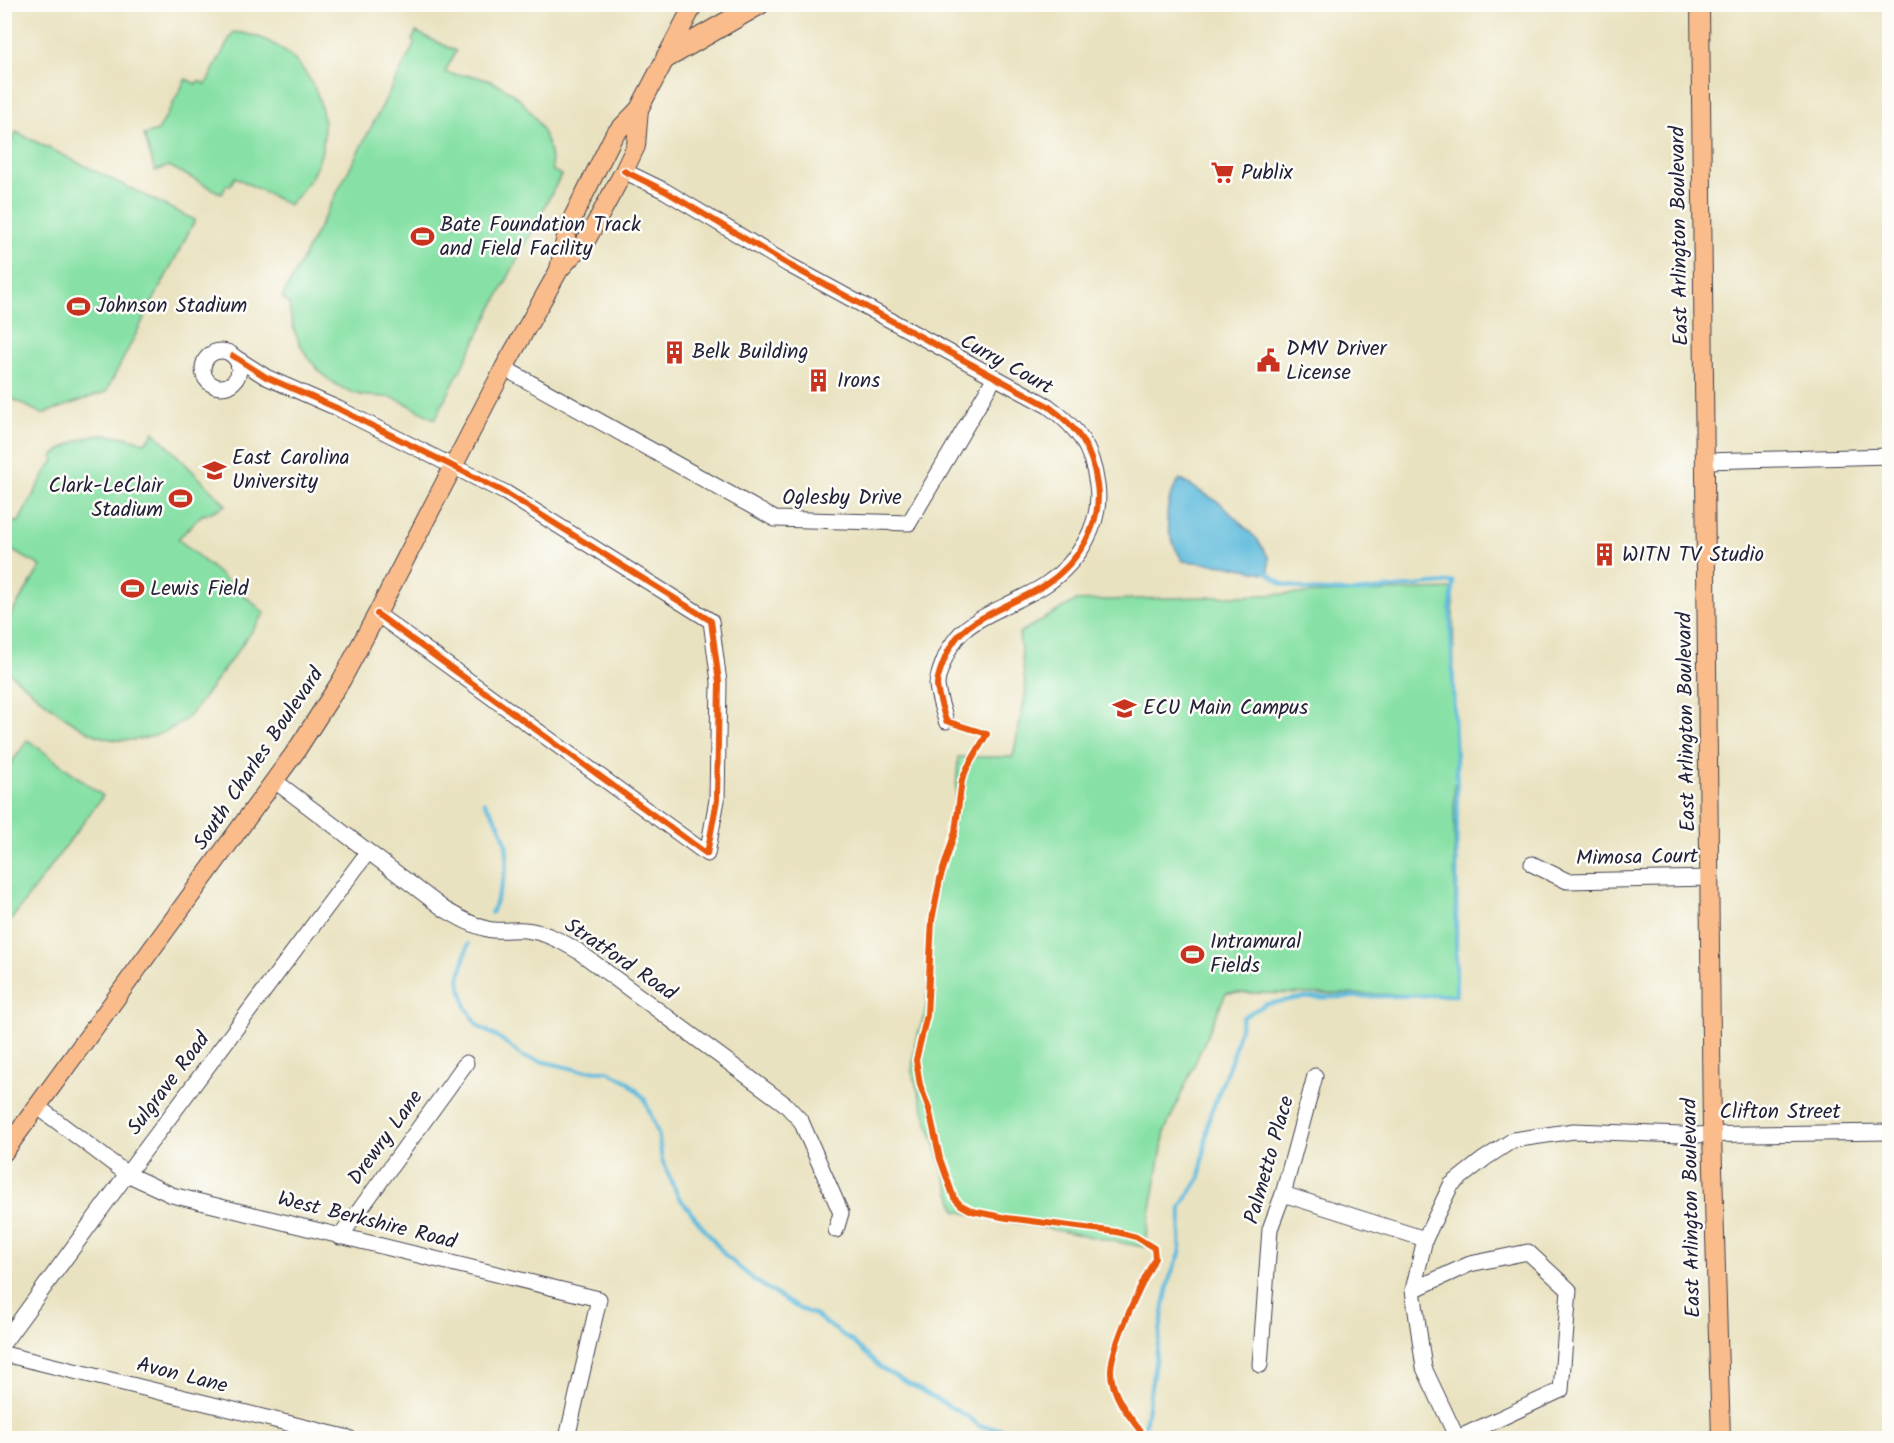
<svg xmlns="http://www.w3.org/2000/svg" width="1894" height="1443" viewBox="0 0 1894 1443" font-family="Kalam,sans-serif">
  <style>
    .green { fill: #87e1a6; stroke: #548270; stroke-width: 1.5 }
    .water { fill: #5fbbdd; stroke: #406e8c; stroke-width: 1.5 }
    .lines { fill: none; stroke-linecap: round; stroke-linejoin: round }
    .stream { stroke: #5fbbdd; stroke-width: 4 }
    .minor-casing { stroke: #403f4f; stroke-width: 17 }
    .major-casing { stroke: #403f4f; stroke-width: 20 }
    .highway-casing { stroke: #403f4f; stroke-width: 23 }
    .minor { stroke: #fff; stroke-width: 15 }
    .major { stroke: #f9bc8a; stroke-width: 18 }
    .highway { stroke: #f9bc8a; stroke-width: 21 }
    .cycleway-casing { stroke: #fdfcf7; stroke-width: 10 }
    .cycleway { stroke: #e8590c; stroke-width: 6 }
    .labels { text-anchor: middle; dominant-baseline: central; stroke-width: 5; stroke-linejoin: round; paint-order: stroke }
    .poi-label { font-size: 21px; fill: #22223b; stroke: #fdfcf7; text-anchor: start }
    .street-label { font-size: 21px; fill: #22223b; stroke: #fdfcf7 }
  </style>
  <rect width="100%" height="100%" fill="#fdfcf7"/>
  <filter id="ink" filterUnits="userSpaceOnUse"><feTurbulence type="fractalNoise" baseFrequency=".0167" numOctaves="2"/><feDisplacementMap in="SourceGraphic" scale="12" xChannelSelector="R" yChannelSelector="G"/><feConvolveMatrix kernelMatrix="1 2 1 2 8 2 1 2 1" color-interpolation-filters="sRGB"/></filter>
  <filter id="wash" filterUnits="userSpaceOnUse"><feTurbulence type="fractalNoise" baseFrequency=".008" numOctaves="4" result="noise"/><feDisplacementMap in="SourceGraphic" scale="24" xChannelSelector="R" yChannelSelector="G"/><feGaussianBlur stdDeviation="1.35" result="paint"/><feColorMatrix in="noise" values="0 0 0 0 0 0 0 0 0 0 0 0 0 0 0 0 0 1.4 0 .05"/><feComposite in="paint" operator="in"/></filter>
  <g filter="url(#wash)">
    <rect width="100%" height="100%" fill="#e9e2c0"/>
    <!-- green -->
    <g class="green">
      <path d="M233,32C293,36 336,95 321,154C316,174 303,190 289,205L235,177L230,186L227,184L222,194L169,166L155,171L144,135L158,131L186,79L196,84L198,81L206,84Z"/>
      <path d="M416,32L456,51L445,72C455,77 467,74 478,77C521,88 550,126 552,170L561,175L435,419C422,413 407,402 393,398C383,396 372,397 361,395C319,384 292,345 289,303L282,298L415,43L412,41Z"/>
      <path d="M16,132L195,220L106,392L42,414L5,395L4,153Z"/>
      <path d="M154,432L226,505L205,515L203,514L178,539L265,613L193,712C182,724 169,731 154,736C137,741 116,742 99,736C72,727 28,688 5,669V624L41,566L5,547V526L8,519L18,523L48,468L55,460L52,457C80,432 111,430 145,443Z"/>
      <path d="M1453,589L1454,694L1457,784H1454L1456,995L1226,993L1165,1131L1144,1247L956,1211L912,1072L915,1043L926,1010L931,915L936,882L950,841L955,811L958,757H1013L1026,691L1019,633L1075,601Z"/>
      <path d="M28,740L103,796L5,928V771Z"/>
    </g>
    <!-- water -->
    <path class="water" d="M1180,479L1220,503L1257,539L1269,558V574L1225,565L1183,561C1165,534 1160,506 1180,479Z"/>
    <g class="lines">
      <!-- stream -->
      <g class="stream">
        <path d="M484,802C517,843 510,868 491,913"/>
        <path d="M468,944L459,979L466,1007L478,1026L501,1039L523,1057L579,1070L608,1071L627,1081L644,1098L658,1133L662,1160L678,1196L726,1256L754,1280L796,1307L813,1314L853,1342L881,1368L970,1418L979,1426L1001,1429L1007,1438"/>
        <path d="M1145,1425L1164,1306L1170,1277L1180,1254L1181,1207L1200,1177L1209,1118L1232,1058L1243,1017L1266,1004L1300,998L1456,995L1457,784L1450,610L1454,582L1353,592L1310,590L1282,584L1266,571"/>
      </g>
    </g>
  </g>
  <g filter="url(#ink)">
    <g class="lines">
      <defs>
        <g id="minor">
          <path d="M4,5L6,4"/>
          <path d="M624,171L665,191L789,265L1048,406C1078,428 1092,447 1097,485C1103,524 1078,563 1045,585C1033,593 1018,599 1005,606C987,615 964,625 953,643C947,651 937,676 937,685C938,697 943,710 946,721"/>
          <circle cx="221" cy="369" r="18"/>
          <path d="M233,356L266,377L339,409L506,493L711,621L719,682L717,800L707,854L377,614"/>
          <path d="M504,368L775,519L909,523L995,377"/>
          <path d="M1706,461L1890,456"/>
          <path d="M275,781L444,909C458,917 471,925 487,929C499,932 513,929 525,930C545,932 561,941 578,951L785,1104L801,1121L841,1213L836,1230"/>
          <path d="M1532,864L1567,881L1711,878"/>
          <path d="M38,1107L127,1174L172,1195L599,1299L567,1438"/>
          <path d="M1283,1194L1425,1239"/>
          <path d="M340,1237L466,1063"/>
          <path d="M1413,1290L1470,1264L1528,1252L1569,1290L1561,1390L1458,1438"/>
          <path d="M4,1342L127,1174L368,852"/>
          <path d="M4,1354L349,1438"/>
          <path d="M1260,1365L1270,1229L1283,1194L1315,1076"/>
          <path d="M1457,1438L1424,1368L1413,1290L1425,1239L1451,1185L1484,1159L1513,1140L1574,1131L1682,1135L1890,1132"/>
        </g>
        <g id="major">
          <path d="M1700,4L1712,1134L1721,1438"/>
          <path d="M559,269L568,227L614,135L639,109L694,4"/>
          <path d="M4,1152L296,751L341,681L377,614L504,368L559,270L587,239L624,171L636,146L639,109"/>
        </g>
        <path id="highway" d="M667,57L759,4"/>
      </defs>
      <!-- minor casing -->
      <use href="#minor" class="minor-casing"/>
      <!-- major casing -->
      <use href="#major" class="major-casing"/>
      <!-- highway casing -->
      <use href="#highway" class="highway-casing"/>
      <!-- minor -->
      <use href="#minor" class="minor"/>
      <!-- major -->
      <use href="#major" class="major"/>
      <!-- highway -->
      <use href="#highway" class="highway"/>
      <defs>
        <g id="cycleway">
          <path d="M624,171L665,191L789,265L1048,406C1078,428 1092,447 1097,485C1103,524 1078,563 1045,585C1033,593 1018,599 1005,606C987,615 964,625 953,643C947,651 937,676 937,685C938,697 943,710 946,721L987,734L967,768L962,780L955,832L940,879L932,920L927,1015L916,1060L920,1085L929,1109L940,1159L954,1198L961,1205L972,1211L1007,1218L1117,1232L1136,1237L1154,1248L1155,1258C1142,1284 1112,1343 1111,1370C1110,1395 1132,1420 1146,1438"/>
          <path d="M233,356L266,377L339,409L506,493L711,621L719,682L717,800L707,854L377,614"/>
        </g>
      </defs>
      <!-- cycleway casing -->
      <use href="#cycleway" class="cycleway-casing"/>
      <!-- cycleway -->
      <use href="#cycleway" class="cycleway"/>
    </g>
  </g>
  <!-- icons -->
  <defs>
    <symbol id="supermarket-bare" viewBox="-9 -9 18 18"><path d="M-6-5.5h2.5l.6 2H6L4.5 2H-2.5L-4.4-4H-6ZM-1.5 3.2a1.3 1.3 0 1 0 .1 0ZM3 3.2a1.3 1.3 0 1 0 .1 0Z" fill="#c8321e" stroke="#fdfcf7" stroke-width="2.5" paint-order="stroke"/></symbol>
    <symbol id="stadium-bare" viewBox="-9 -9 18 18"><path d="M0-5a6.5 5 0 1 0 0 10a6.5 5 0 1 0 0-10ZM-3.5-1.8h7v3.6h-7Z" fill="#c8321e" stroke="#fdfcf7" stroke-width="2.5" paint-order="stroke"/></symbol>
    <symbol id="building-bare" viewBox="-9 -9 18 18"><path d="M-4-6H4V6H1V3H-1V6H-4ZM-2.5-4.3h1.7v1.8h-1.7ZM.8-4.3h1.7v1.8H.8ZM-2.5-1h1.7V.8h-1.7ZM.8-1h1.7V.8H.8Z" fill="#c8321e" stroke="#fdfcf7" stroke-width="2.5" paint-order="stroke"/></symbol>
    <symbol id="civic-bare" viewBox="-9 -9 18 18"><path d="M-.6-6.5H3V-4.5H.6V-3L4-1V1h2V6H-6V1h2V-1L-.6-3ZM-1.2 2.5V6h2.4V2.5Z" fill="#c8321e" stroke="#fdfcf7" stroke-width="2.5" paint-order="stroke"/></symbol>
    <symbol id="university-bare" viewBox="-9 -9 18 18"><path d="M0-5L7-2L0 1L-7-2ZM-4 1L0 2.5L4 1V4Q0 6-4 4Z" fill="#c8321e" stroke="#fdfcf7" stroke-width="2.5" paint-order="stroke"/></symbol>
  </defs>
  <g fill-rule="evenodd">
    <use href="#supermarket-bare" x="1206" y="156" width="33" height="33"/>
    <use href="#stadium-bare" x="406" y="220" width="33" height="33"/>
    <use href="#stadium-bare" x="62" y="290" width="33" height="33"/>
    <use href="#building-bare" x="658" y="336" width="33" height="33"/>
    <use href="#civic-bare" x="1252" y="344" width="33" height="33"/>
    <use href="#building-bare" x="802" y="364" width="33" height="33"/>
    <use href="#university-bare" x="198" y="454" width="33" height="33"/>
    <use href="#stadium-bare" x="164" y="482" width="33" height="33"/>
    <use href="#building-bare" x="1588" y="538" width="33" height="33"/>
    <use href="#stadium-bare" x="116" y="572" width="33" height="33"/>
    <use href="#university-bare" x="1108" y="692" width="33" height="33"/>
    <use href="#stadium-bare" x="1176" y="938" width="33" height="33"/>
  </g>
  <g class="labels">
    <!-- poi labels -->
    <g class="poi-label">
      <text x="1241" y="173">Publix</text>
      <text x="440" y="225">Bate Foundation Track<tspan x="440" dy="24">and Field Facility</tspan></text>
      <text x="96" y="306">Johnson Stadium</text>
      <text x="1286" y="349">DMV Driver<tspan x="1286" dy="24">License</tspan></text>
      <text x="692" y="352">Belk Building</text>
      <text x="837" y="381">Irons</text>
      <text x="232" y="458">East Carolina<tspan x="232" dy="24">University</tspan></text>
      <text x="163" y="486" text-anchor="end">Clark-LeClair<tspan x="163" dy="24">Stadium</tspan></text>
      <text x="1622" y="555">WITN TV Studio</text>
      <text x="150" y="589">Lewis Field</text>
      <text x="1143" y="708">ECU Main Campus</text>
      <text x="1210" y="942">Intramural<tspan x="1210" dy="24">Fields</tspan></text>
    </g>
    <!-- street labels -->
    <g class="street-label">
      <text transform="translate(1680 236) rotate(-91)">East Arlington Boulevard</text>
      <text transform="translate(1006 365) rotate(29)">Curry Court</text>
      <text x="842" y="498">Oglesby Drive</text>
      <text transform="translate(1687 722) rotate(-91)">East Arlington Boulevard</text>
      <text transform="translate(259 759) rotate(-56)">South Charles Boulevard</text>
      <text transform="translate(1637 858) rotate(-1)">Mimosa Court</text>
      <text transform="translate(620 960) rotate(34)">Stratford Road</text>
      <text transform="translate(169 1084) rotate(-53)">Sulgrave Road</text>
      <text x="1780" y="1112">Clifton Street</text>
      <text transform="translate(386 1138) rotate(-54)">Drewry Lane</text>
      <text transform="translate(1270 1160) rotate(-74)">Palmetto Place</text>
      <text transform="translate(1692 1208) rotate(-91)">East Arlington Boulevard</text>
      <text transform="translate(367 1221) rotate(14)">West Berkshire Road</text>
      <text transform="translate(182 1376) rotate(14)">Avon Lane</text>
    </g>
  </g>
  <!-- margin -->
  <rect width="1894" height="1443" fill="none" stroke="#fdfcf7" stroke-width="24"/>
</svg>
